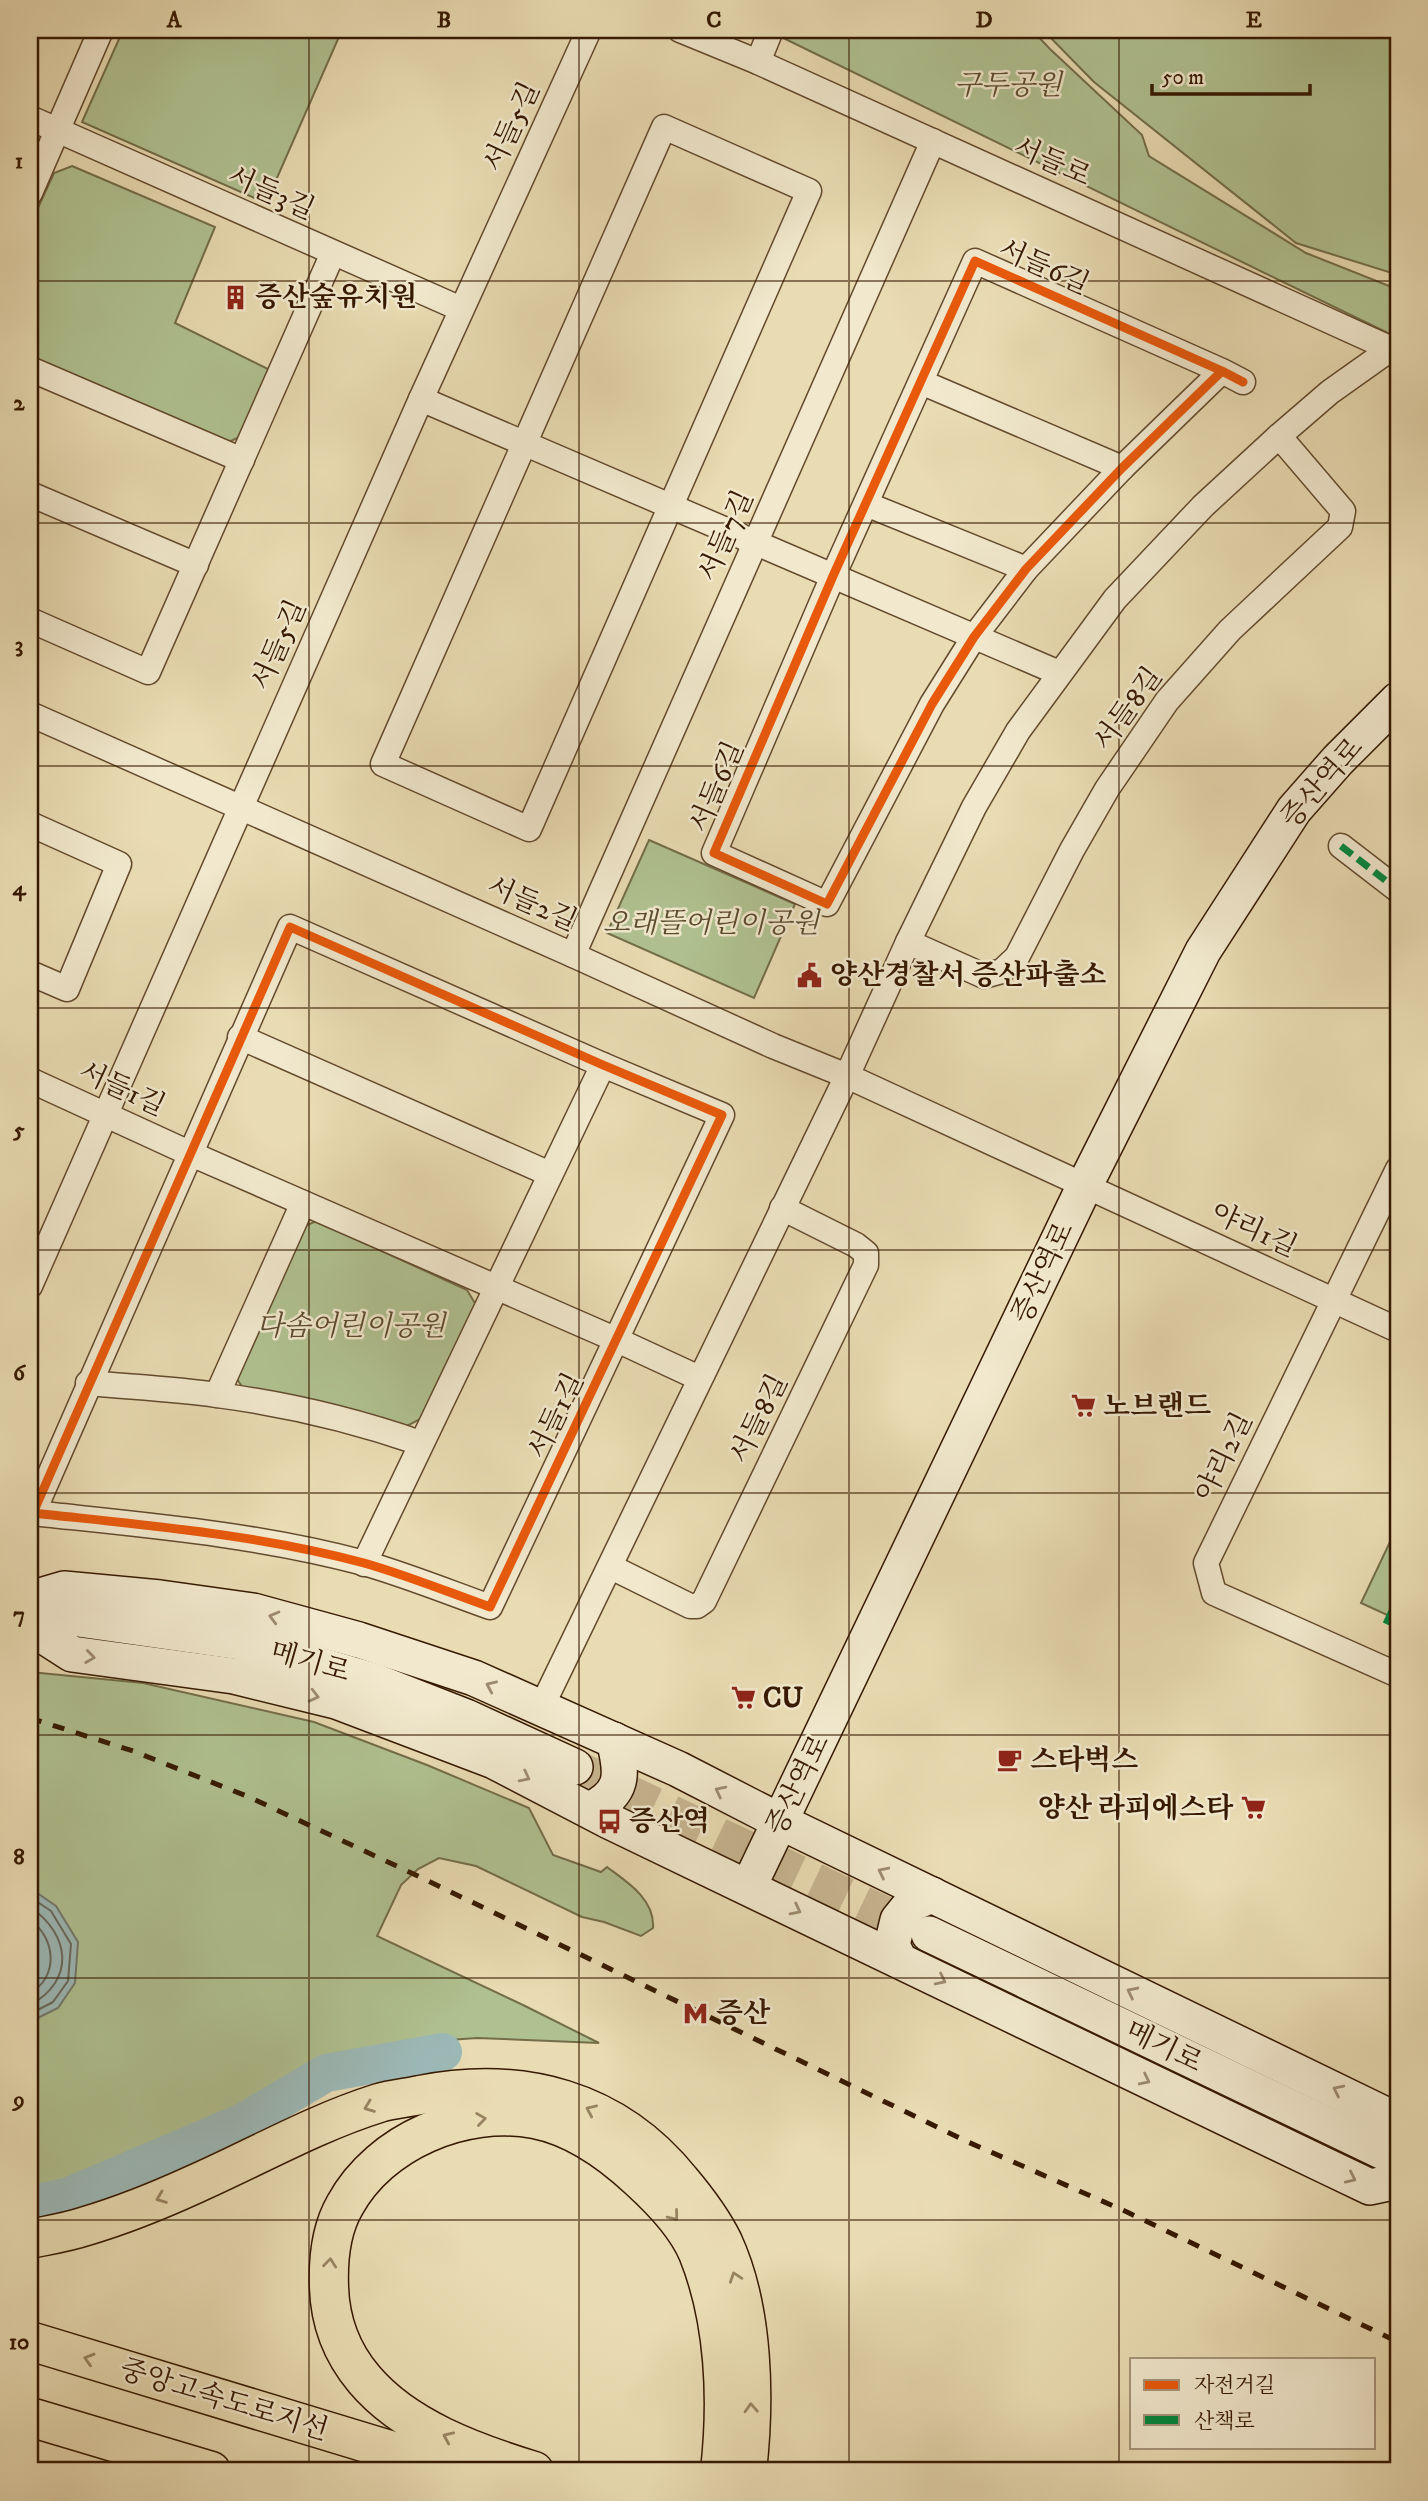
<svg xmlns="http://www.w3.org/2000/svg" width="1428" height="2501" viewBox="0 0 1428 2501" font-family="'IM FELL DW Pica','Noto Serif KR',serif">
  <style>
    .green { fill: #b0c191; stroke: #736d49; stroke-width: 2 }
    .water { fill: #9cb9b7; stroke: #73796e; stroke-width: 2 }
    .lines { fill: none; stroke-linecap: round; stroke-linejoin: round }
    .shore { stroke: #69695c; stroke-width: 2 }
    .river { stroke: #9cb9b7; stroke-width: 38 }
    .secondary-tunnel { stroke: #c5b48f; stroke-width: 35; stroke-dasharray: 35 18; stroke-linecap: butt }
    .street-casing { stroke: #634a2d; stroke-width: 27 }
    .secondary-casing { stroke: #361901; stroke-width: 38 }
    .highway-casing { stroke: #361901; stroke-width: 41 }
    .street { stroke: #f1e8cd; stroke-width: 24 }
    .secondary { stroke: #f1e8cd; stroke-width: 35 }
    .highway { stroke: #e9dbb2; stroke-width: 38 }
    .rail { stroke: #361901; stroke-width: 5; stroke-dasharray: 12 12; stroke-linecap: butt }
    .quiet { stroke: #00873e; stroke-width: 7; stroke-dasharray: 14 7; stroke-linecap: butt }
    .cycleway-casing { stroke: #f1e8cd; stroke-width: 13 }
    .cycleway { stroke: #e8590c; stroke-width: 9 }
    .oneway { stroke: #9d8b71 }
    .oneway2 { stroke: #988462 }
    .grid { fill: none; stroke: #361901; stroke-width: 2; stroke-opacity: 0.55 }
    .labels { text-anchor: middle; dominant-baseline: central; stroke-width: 5; stroke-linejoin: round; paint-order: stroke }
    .park-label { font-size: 28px; font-style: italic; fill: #5b4b2c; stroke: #f1e8cd }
    .street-label { font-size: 28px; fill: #361901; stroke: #f1e8cd }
    .poi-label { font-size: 28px; font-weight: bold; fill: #361901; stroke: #f1e8cd; text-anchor: start }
    .neatline { fill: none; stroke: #361901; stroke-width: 2.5 }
    .grid-label { font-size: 23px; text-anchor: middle; font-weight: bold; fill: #361901 }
  </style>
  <rect width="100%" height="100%" fill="#e9dbb2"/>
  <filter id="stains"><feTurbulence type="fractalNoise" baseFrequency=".00286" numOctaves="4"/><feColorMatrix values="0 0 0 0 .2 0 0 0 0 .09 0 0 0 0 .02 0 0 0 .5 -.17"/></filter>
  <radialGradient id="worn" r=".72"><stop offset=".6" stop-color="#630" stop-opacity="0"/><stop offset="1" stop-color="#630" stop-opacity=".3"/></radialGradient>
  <!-- green -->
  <g class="green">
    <path d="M123,30H342L266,203L82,122Z"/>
    <path d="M777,30H1032L1050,49L1142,135L1149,156L1306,253L1394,288L1398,287V338L775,34Z"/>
    <path d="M1043,30H1398V275L1296,243L1094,82Z"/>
    <path d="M72,166L215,227L175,323L270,370L242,436L224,444L30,360V225L54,173Z"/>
    <path d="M649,840L795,904L754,998L607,933Z"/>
    <path d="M316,1221L467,1290L476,1305L424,1417L407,1426L245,1391L235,1376L303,1227Z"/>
    <path d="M1398,1525V1620L1361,1603Z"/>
    <path d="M30,1672L143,1683L314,1722L427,1765L529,1808L553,1855L601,1872L607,1867C627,1882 655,1899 653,1928L641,1936L604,1922L582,1917L476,1866L439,1858L418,1869L401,1885L377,1936L525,2006L599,2043L477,2038L421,2042L313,2066L266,2096L214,2121L144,2147L40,2191L30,2192Z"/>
  </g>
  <!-- water -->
  <path class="water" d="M30,1888L56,1906L78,1942L75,1983L58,2008L30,2022Z"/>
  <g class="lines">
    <!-- shore -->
    <g class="shore">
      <path d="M30,1897L51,1911L71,1944L68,1981L53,2002L30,2014"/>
      <path d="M30,1907C70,1934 76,1980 30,2005"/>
      <path d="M30,1920C56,1938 59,1977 30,1993"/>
    </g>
    <!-- river -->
    <path class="river" d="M30,2204L67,2197L243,2122L326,2073L443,2052"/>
    <!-- secondary-tunnel -->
    <path class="secondary-tunnel" d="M575,1767L926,1933"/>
    <defs>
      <g id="street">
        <path d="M680,30L758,62L1398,352"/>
        <path d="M758,62L771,30"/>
        <path d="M30,118L461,309"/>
        <path d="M664,127L809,191L529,829L383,764Z"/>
        <path d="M30,193L101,30"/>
        <path d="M30,369L242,460"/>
        <path d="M1222,371L1122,468L1026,569L974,637L932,704L827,904L714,853L833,576L975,261L1222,371L1243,382"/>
        <path d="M921,382L1122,468"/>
        <path d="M421,399L1059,673"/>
        <path d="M30,494L196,565"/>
        <path d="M866,504L1026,569"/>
        <path d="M30,620L148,672L333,253"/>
        <path d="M30,714L573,955L773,1046L847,1076L1398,1330"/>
        <path d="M30,824L119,864L67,989L30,973"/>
        <path d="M1341,846L1398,890"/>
        <path d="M290,927L603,1065L722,1115L490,1607C448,1592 406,1575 364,1563C256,1534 143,1525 33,1513Z"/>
        <path d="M908,942L974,807L1018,731L1115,599L1203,506L1279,436L1330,392L1392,348"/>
        <path d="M573,955L933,141"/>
        <path d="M240,1037L550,1174"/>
        <path d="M30,1080L189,1153L617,1340L699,1378"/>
        <path d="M1398,1169L1206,1563L1214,1593L1398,1675"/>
        <path d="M30,1286L421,399L589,30"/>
        <path d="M88,1383C131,1387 174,1389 217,1395C286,1404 354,1420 420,1443"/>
        <path d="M217,1395L303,1203"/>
        <path d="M364,1564L603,1065"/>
        <path d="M611,1567L690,1606H697L704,1601L866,1265V1253L856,1245L782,1208"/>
        <path d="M541,1708L847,1076L908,942L984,976L1002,971L1017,957L1072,850L1107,789L1167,701L1230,630L1340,527L1343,511L1279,436"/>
      </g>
      <g id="secondary">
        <path d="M30,1599L64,1589L160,1598L253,1611L359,1640L474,1678L678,1769L781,1822L1398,2121"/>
        <path d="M30,1612L240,1642L374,1681L466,1717L575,1767"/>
        <path d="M30,1627L72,1654L234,1676L336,1701L494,1761L609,1821L1328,2167L1370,2187L1398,2181"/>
        <path d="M590,1810C624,1793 623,1775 614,1740"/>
        <path d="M749,1886L1085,1185L1203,951L1294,810L1338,760L1398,700"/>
        <path d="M929,1934L1398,2159"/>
        <path d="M899,1960L892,1945L898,1920L911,1904L932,1895"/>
      </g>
      <g id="highway">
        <path d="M30,2239C49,2235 68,2232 86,2226C123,2215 160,2200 195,2184C256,2157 315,2123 379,2103C392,2099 407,2098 420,2095C522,2075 615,2099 681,2181C697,2200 712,2220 723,2242C754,2309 755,2400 747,2471"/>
        <path d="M30,2341L459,2471"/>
        <path d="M30,2417L211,2471"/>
        <path d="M534,2471C475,2453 405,2428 364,2379C342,2353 330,2321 329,2287C328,2260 331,2229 345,2205C380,2141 464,2106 535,2119C575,2127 610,2152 639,2179C661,2199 686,2224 698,2253C725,2320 728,2400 720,2471"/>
      </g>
    </defs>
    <!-- street casing -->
    <use href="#street" class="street-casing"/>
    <!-- secondary casing -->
    <use href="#secondary" class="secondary-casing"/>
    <!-- highway casing -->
    <use href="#highway" class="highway-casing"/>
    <!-- street -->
    <use href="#street" class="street"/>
    <!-- secondary -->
    <use href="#secondary" class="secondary"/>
    <!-- highway -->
    <use href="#highway" class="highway"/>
    <!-- rail -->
    <path class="rail" d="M30,1718L133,1751L249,1797L420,1877L968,2142L1127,2212L1398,2342"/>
    <!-- quiet -->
    <g class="quiet">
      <path d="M1341,846L1398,890"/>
      <path d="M1386,1624L1398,1598"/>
    </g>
    <defs>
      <g id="cycleway">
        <path d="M1222,371L1122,468L1026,569L974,637L932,704L827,904L714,853L833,576L975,261L1222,371L1243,382"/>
        <path d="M290,927L603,1065L722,1115L490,1607C448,1592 406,1575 364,1563C256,1534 143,1525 33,1513Z"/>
      </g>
    </defs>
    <!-- cycleway casing -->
    <use href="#cycleway" class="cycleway-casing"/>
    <!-- cycleway -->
    <use href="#cycleway" class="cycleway"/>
  </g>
  <!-- one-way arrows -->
  <defs><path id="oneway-chevron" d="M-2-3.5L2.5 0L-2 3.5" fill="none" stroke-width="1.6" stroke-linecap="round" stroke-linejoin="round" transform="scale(1.75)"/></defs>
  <g class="oneway">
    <use href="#oneway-chevron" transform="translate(274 1617) rotate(-165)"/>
    <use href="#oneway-chevron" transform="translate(90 1657) rotate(8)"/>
    <use href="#oneway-chevron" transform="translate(491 1686) rotate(-156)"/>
    <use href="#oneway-chevron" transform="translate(314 1696) rotate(14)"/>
    <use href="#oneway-chevron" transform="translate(525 1777) rotate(27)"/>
    <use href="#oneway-chevron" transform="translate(720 1791) rotate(-153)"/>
    <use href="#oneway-chevron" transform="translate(883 1872) rotate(-154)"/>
    <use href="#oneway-chevron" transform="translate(796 1910) rotate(27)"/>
    <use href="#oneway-chevron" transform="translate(941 1980) rotate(26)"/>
    <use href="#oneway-chevron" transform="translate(1132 1992) rotate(-154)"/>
    <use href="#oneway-chevron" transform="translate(1145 2080) rotate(26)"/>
    <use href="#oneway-chevron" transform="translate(1338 2090) rotate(-154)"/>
    <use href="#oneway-chevron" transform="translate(1351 2178) rotate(25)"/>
  </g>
  <g class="oneway2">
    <use href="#oneway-chevron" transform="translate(369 2107) rotate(159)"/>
    <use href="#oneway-chevron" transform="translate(591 2110) rotate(-156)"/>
    <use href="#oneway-chevron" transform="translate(481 2119) rotate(-8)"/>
    <use href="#oneway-chevron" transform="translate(161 2198) rotate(159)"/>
    <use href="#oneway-chevron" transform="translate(674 2216) rotate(51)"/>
    <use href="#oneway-chevron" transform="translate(330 2263) rotate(-84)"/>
    <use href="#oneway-chevron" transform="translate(735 2277) rotate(-109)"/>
    <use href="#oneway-chevron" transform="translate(89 2359) rotate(-163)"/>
    <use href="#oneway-chevron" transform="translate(751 2408) rotate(-93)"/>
    <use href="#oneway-chevron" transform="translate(448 2437) rotate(-156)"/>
  </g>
  <!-- grid -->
  <path class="grid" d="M309,30V2471M579,30V2471M849,30V2471M1119,30V2471M30,281H1398M30,523H1398M30,766H1398M30,1008H1398M30,1250H1398M30,1493H1398M30,1735H1398M30,1978H1398M30,2220H1398"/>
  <!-- icons -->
  <defs>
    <symbol id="building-bare" viewBox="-9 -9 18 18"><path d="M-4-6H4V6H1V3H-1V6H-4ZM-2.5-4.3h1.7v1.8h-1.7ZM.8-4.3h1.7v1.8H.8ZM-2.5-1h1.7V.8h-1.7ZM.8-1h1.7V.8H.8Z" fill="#8f2418" stroke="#f1e8cd" stroke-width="2.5" paint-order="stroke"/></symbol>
    <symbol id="civic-bare" viewBox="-9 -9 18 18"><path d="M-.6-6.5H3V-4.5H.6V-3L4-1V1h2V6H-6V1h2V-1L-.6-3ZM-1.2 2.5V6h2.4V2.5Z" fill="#8f2418" stroke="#f1e8cd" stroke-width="2.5" paint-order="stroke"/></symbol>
    <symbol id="supermarket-bare" viewBox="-9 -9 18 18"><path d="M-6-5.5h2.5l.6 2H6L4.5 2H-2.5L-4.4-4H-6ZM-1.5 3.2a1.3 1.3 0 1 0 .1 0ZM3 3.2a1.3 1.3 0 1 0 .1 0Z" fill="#8f2418" stroke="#f1e8cd" stroke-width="2.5" paint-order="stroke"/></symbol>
    <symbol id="cafe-bare" viewBox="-9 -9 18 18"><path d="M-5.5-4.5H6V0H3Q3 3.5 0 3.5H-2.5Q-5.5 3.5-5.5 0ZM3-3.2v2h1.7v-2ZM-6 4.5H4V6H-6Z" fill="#8f2418" stroke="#f1e8cd" stroke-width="2.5" paint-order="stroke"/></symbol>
    <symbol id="bus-bare" viewBox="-9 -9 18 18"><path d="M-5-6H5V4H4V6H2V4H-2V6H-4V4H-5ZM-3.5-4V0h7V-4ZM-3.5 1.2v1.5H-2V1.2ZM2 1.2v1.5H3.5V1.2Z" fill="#8f2418" stroke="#f1e8cd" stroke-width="2.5" paint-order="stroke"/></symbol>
    <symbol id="metro-bare" viewBox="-9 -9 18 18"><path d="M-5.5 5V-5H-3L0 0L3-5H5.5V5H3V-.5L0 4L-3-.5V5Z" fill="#8f2418" stroke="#f1e8cd" stroke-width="2.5" paint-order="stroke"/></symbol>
  </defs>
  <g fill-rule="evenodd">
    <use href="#building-bare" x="218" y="280" width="35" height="35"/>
    <use href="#civic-bare" x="792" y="958" width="35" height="35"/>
    <use href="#supermarket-bare" x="1066" y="1388" width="35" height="35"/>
    <use href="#supermarket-bare" x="726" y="1680" width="35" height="35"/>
    <use href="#cafe-bare" x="992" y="1742" width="35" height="35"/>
    <use href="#supermarket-bare" x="1236" y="1790" width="35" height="35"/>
    <use href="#bus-bare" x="592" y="1804" width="35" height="35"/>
    <use href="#metro-bare" x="678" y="1996" width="35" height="35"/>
  </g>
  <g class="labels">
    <!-- park labels -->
    <g class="park-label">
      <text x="1008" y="85">구두공원</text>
      <text x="711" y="923">오래뜰어린이공원</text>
      <text x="351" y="1326">다솜어린이공원</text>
    </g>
    <!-- street labels -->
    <g class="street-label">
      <text transform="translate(512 127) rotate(-65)">서들5길</text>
      <text transform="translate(1052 162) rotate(24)">서들로</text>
      <text transform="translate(271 193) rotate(24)">서들3길</text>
      <text transform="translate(1044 267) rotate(24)">서들6길</text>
      <text transform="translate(726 536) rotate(-66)">서들7길</text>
      <text transform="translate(279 645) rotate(-66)">서들5길</text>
      <text transform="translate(1128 709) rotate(-54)">서들8길</text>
      <text transform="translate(1322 783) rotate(-49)">증산역로</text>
      <text transform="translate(717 787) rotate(-67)">서들6길</text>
      <text transform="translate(532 904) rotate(24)">서들2길</text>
      <text transform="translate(122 1089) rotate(25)">서들1길</text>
      <text transform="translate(1254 1230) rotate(25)">야리1길</text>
      <text transform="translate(1043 1273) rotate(-65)">증산역로</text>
      <text transform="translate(556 1416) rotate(-64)">서들1길</text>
      <text transform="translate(759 1419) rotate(-64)">서들8길</text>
      <text transform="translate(1224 1457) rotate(-64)">야리2길</text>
      <text transform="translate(310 1662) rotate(16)">메기로</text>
      <text transform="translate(798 1785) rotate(-64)">증산역로</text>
      <text transform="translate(1164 2047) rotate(26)">메기로</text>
      <text transform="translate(224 2400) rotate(17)">중앙고속도로지선</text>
    </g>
    <!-- poi labels -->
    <g class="poi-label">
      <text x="255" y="297">증산숲유치원</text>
      <text x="830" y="975">양산경찰서 증산파출소</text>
      <text x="1103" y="1406">노브랜드</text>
      <text x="763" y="1698">CU</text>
      <text x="1030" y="1760">스타벅스</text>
      <text x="1233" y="1808" text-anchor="end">양산 라피에스타</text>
      <text x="629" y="1821">증산역</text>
      <text x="716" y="2013">증산</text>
    </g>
  </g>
  <!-- margin -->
  <rect width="1428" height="2501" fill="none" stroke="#e9dbb2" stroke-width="77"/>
  <!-- legend -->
  <rect x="1130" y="2358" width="245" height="91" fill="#f1e8cd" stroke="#a6957b" stroke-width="2"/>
  <rect x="1144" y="2380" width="35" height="10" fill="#e8590c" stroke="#a6957b" stroke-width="2"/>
  <text x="1194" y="2392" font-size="21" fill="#361901">자전거길</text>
  <rect x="1144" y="2415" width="35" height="10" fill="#00873e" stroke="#a6957b" stroke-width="2"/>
  <text x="1194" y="2428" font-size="21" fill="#361901">산책로</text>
  <!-- scale -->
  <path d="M1152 84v10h158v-10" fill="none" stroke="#361901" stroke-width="3.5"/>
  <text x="1162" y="84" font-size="21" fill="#361901" stroke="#f1e8cd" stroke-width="5" paint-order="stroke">50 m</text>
  <rect x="38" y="38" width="1352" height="2424" class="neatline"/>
  <g class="grid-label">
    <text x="174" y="27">A</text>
    <text x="444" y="27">B</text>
    <text x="714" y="27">C</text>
    <text x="984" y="27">D</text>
    <text x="1254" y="27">E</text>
    <text x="19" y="168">1</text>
    <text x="19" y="410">2</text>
    <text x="19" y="652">3</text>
    <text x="19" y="895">4</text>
    <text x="19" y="1137">5</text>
    <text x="19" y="1380">6</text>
    <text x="19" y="1622">7</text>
    <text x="19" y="1864">8</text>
    <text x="19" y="2107">9</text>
    <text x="19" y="2349">10</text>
  </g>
  <rect width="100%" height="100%" filter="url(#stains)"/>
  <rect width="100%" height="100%" fill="url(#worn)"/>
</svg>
